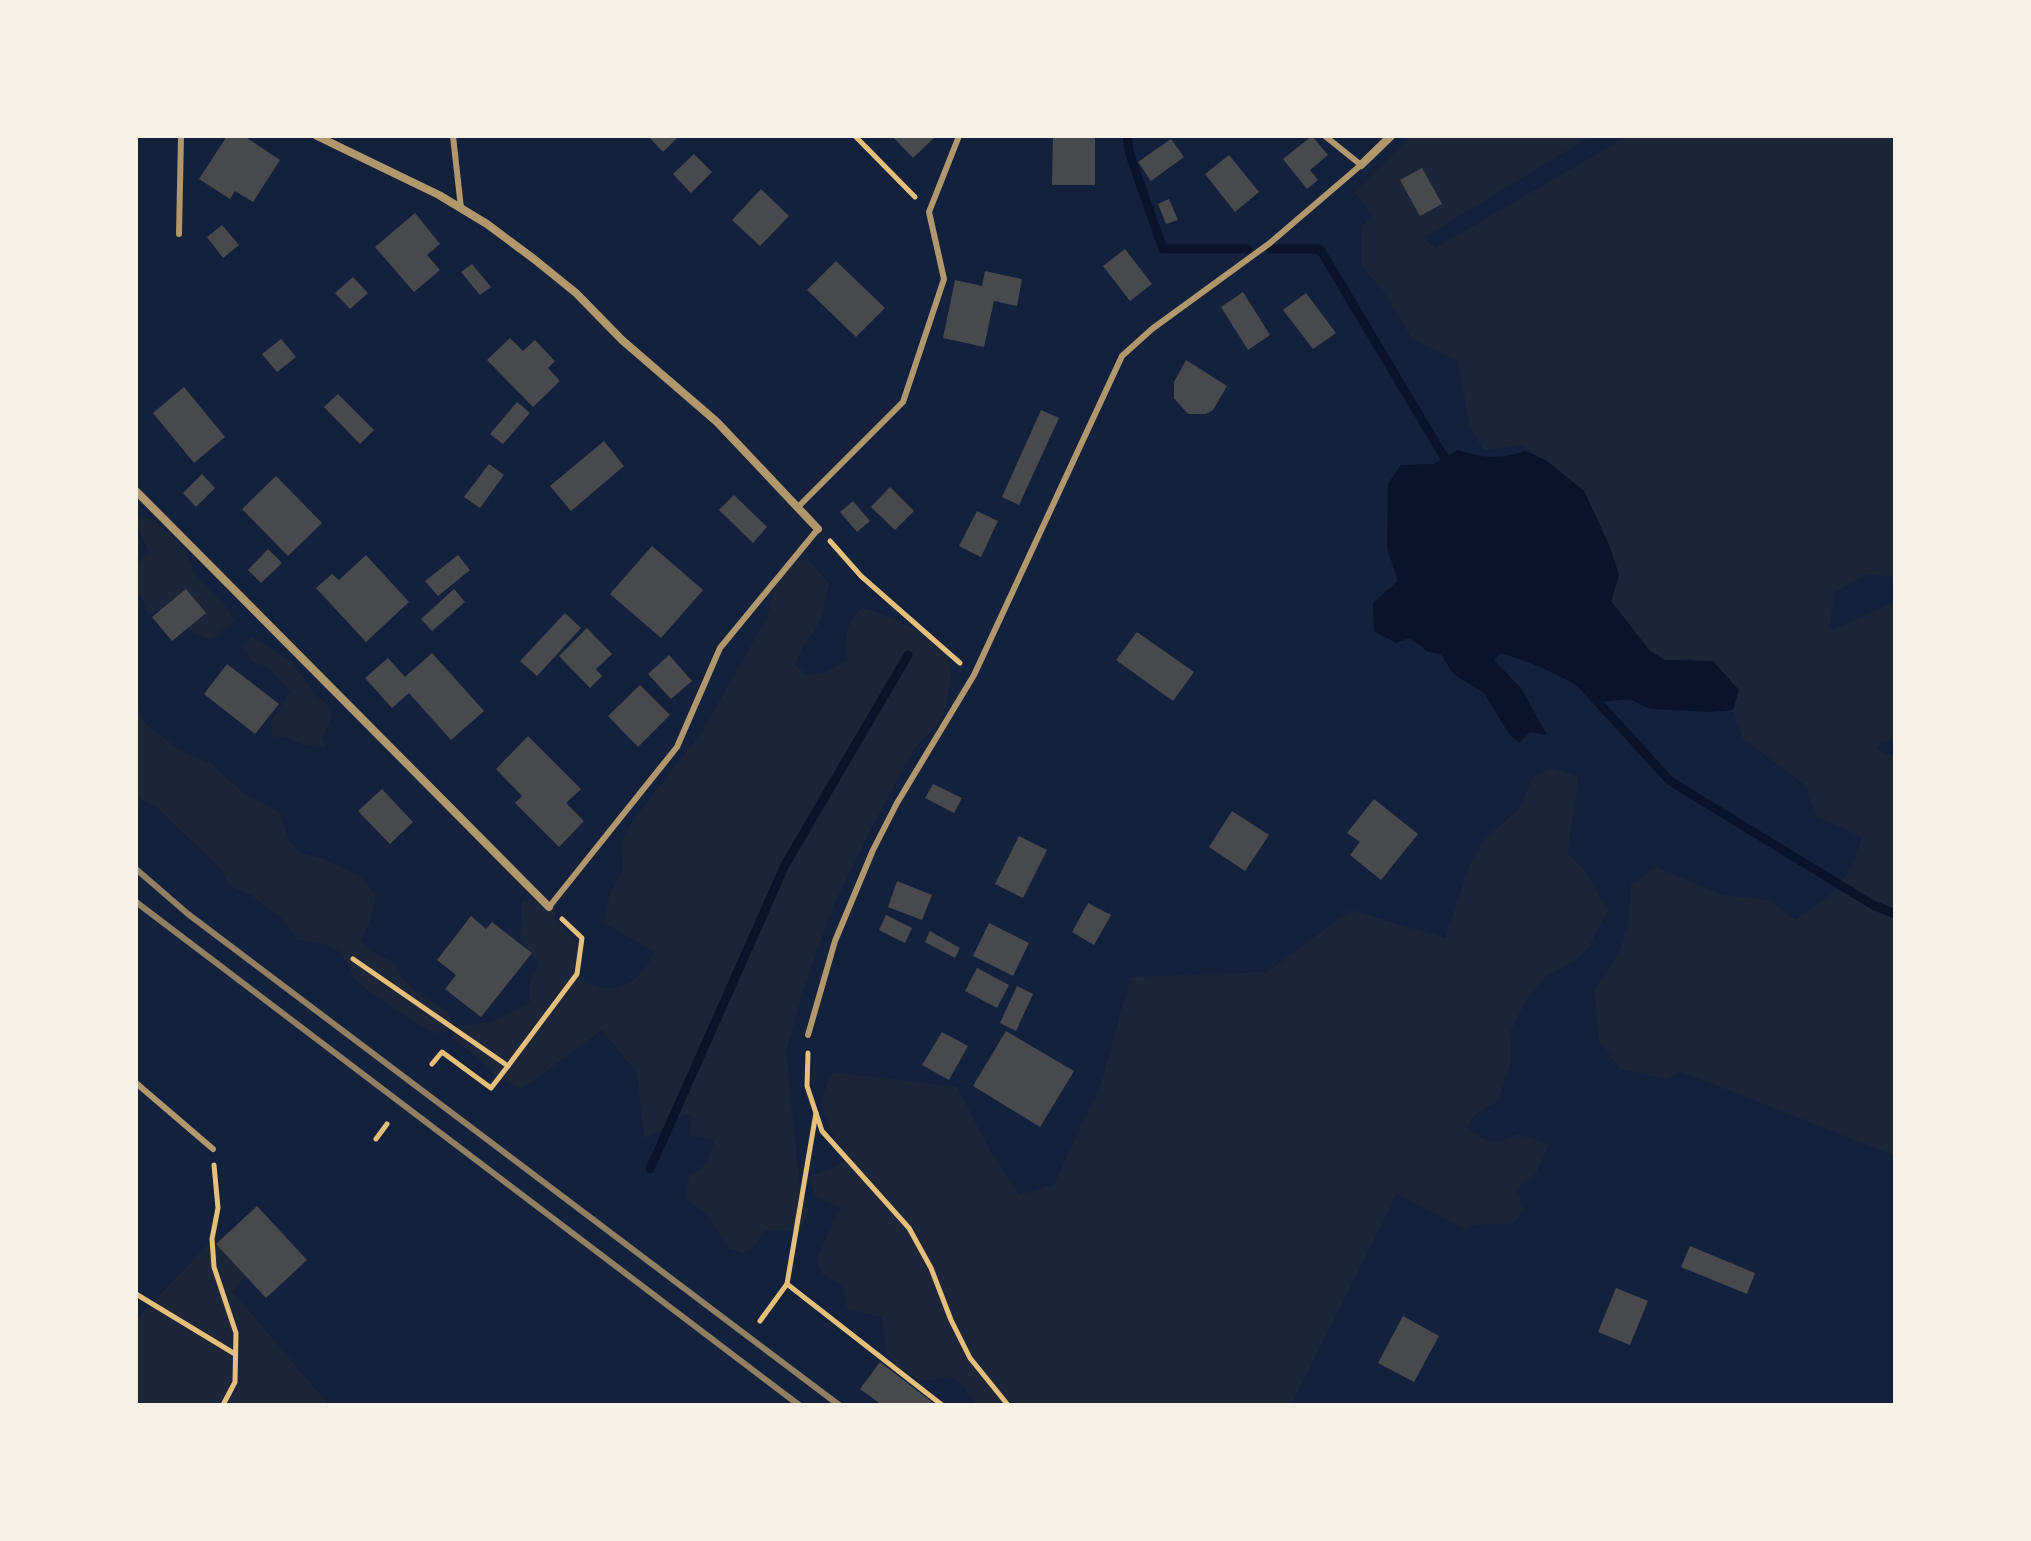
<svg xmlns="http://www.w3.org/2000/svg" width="2031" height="1541" viewBox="0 0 2031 1541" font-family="Lora,serif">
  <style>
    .green { fill: #1d2539 }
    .water { fill: #0b132b }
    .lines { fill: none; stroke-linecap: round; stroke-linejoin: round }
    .stream { stroke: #0b132b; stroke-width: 9 }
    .building { fill: #48494c }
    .path { stroke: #e5c07b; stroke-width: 5 }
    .service { stroke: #b1986c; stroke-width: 6 }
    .minor { stroke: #b1986c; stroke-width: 8 }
    .rail { stroke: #918062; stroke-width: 6 }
  </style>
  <rect width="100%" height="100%" fill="#14213d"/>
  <!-- green -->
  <g class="green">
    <path d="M1411,136H1591L1423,238L1435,248L1628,136H1895V577L1868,574L1835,592L1829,628L1832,630L1895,602V743L1893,740L1880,742L1877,750L1895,756V1156L1680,1071L1667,1079L1620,1069L1599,1041L1594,991L1619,953L1628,925L1631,885L1656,867L1722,895L1769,900L1795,920C1833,895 1849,883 1862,837L1816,816L1805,785L1743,739L1733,710L1739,690L1692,659L1665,660L1650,651L1611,601L1619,575L1610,547L1584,491L1547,461L1521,445L1484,450L1470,428L1458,361L1412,339L1387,296L1362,266V227L1372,215L1355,192Z"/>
    <path d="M143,516C158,523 179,538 186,553C190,562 191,570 197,577C212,594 225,599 234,621L212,639C188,635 182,620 162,610L148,614L142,597L136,593V565L149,552L136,524Z"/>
    <path d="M807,559L829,583L820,622L803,647L795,665L807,675L824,673L847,661C843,638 846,624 862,607L893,618L930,638L949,656L951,680L943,720L915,747L871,829L833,907L802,993L786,1052L799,1180L808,1210L800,1232L766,1230L753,1247L744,1253L729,1249L706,1213L686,1199L689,1176L706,1164L715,1140L690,1135L691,1114C667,1117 668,1131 644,1138L637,1073L602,1030L522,1089L495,1076L477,1057L451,1038L457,1026L492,1022L529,1003L530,982L538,963L520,940L522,901L541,899L555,907V919C580,942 581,945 580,980C617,998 636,986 655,952L604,923L609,896L623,867L621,844L633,820L701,733L767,618L773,591L790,563Z"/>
    <path d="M252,637L293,663L315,695L328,705L332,717L322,739L327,747L303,745L286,737L272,738V720L290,692L269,668L251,661L243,646Z"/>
    <path d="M136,703L146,725L184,753L209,762L244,793L280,813L289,841L301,853L322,858L361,877L376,895L370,922L361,940L371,951L394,962L402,977L420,995L447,1011L455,1028C449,1030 442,1033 437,1033C428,1033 368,991 359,983C350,975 348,960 339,952C328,942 311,942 297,939L282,918L251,895L231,887L220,868L156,807L136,797Z"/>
    <path d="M1551,768L1578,777C1577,803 1570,827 1568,854L1586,872L1608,911L1588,948L1573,962L1545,977L1527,999L1511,1030L1510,1065L1498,1101L1476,1114L1467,1127C1485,1143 1495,1146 1517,1134L1549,1144L1537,1172L1516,1189L1523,1211L1512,1224L1470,1225L1466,1229L1397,1194L1291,1405H976L963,1385L949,1377L922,1381L900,1369L886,1353L882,1317L847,1309L843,1285L822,1274L817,1259L840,1207L816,1197L808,1177L834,1168L849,1157L832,1133L821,1102L831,1072L957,1087L991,1152L1019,1195L1054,1184L1100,1086L1131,977L1267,972L1351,910L1445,938L1470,864L1485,839L1520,808L1532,778Z"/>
    <path d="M212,1240L245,1275L233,1292L329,1405H136V1320Z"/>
  </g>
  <!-- water -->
  <path class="water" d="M1458,450C1485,458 1498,460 1525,451L1547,461L1584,491L1610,547L1619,575L1611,601L1650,651L1665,660L1713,661L1739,690L1733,710L1712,712L1650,709L1630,699L1601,702C1570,678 1538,665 1501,653L1494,660L1521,688L1547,735L1530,732L1519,743L1509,734L1484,693L1453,674L1441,654L1428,652L1410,638L1396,643L1374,631L1373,603L1398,581L1387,548L1388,484L1401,465L1434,464Z"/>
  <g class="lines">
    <!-- stream -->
    <g class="stream">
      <path d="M1127,136L1130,155L1163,249H1248"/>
      <path d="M1271,249H1320L1450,467"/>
      <path d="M1576,678L1670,781L1873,905L1895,914"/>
      <path d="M650,1169L785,865L908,655"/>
    </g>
  </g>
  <!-- building -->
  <g class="building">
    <path d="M227,136H244L280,160L253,202L235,191L230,199L199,179Z"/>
    <path d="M648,136H679L663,152Z"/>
    <path d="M892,136H936L913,158Z"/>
    <path d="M1053,136H1095V185H1052Z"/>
    <path d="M1312,136L1328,155L1310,170L1318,180L1307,189L1283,159Z"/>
    <path d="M1171,139L1184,157L1151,181L1138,162Z"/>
    <path d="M694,154L712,172L691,193L673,174Z"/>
    <path d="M1229,155L1259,192L1235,212L1205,174Z"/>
    <path d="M1422,168L1442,204L1420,216L1400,180Z"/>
    <path d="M761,189L789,216L760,246L732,220Z"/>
    <path d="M1169,199L1178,220L1166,224L1158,204Z"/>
    <path d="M415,213L440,244L427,255L440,270L414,292L375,247Z"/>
    <path d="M222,225L239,245L223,258L207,237Z"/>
    <path d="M1125,249L1152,284L1130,301L1103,266Z"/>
    <path d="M836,261L885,308L856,337L807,290Z"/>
    <path d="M472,264L491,287L480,295L461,272Z"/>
    <path d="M985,271L1022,279L1017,306L994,301L984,347L943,338L955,280L982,286Z"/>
    <path d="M353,277L368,293L350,309L335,293Z"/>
    <path d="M1243,292L1270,335L1248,350L1221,307Z"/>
    <path d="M1306,293L1336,333L1313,349L1283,310Z"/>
    <path d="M510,338L523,351L535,340L555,361L548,368L560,381L533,407L487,360Z"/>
    <path d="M281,339L296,357L277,372L262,354Z"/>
    <path d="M1186,360L1227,386L1213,410L1206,414H1188L1174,398V382Z"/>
    <path d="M184,387L225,437L194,463L153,413Z"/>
    <path d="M338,394L374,430L360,444L324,407Z"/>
    <path d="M517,402L530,413L503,444L490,434Z"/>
    <path d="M1041,410L1059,418L1019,505L1002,497Z"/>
    <path d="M604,441L624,466L571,511L550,486Z"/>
    <path d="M489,464L504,475L480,508L464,497Z"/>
    <path d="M202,474L215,488L196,507L183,493Z"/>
    <path d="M276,476L322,523L288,556L242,509Z"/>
    <path d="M890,487L914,511L895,530L871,507Z"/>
    <path d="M734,495L767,527L753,543L719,510Z"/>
    <path d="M853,501L870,521L857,532L840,512Z"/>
    <path d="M977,511L998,521L981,557L959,546Z"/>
    <path d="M652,546L703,590L661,638L610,594Z"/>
    <path d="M268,549L282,563L261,583L248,570Z"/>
    <path d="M366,555L409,602L366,642L316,588L332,574L339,580Z"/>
    <path d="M458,555L470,570L438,596L425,581Z"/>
    <path d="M186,589L206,613L172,641L152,617Z"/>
    <path d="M454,589L465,602L432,631L421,619Z"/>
    <path d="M565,613L581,628L537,676L520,661Z"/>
    <path d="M587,628L612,654L596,669L602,676L590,688L559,656Z"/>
    <path d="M1137,632L1194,672L1173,701L1116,660Z"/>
    <path d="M432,653L484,711L451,740L409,693L392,708L365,678L388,658L405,677Z"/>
    <path d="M669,655L692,681L671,699L648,674Z"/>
    <path d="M227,664L279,704L255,734L204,694Z"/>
    <path d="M640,685L670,715L638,747L608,716Z"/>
    <path d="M528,736L581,789L566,803L584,821L559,847L515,803L522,796L496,769Z"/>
    <path d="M933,784L962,798L954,813L925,798Z"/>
    <path d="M382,789L413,822L390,844L358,811Z"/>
    <path d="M1374,799L1418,834L1381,880L1350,855L1360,842L1347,833Z"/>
    <path d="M1232,811L1269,835L1245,871L1209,847Z"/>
    <path d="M1019,836L1047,850L1023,898L995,884Z"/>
    <path d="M897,881L932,895L922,920L888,907Z"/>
    <path d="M1088,903L1111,915L1094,945L1072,932Z"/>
    <path d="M886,915L912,928L905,943L879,930Z"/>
    <path d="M471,916L486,929L492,922L532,953L481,1017L445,989L456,975L437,960Z"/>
    <path d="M989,923L1029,943L1013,976L973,956Z"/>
    <path d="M930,931L960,948L955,958L925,942Z"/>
    <path d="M977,968L1009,985L997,1008L965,991Z"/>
    <path d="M1017,986L1033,994L1016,1031L1000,1023Z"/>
    <path d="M1006,1031L1074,1071L1040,1127L973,1086Z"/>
    <path d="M942,1032L968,1046L949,1080L922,1065Z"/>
    <path d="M257,1206L307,1260L266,1298L216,1244Z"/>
    <path d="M1690,1246L1755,1273L1747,1294L1681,1267Z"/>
    <path d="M1616,1288L1648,1301L1630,1345L1598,1332Z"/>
    <path d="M1403,1316L1439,1336L1414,1382L1378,1363Z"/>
    <path d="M880,1362L936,1405H882L860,1389Z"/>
  </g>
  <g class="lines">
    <!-- path -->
    <g class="path">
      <path d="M855,136L915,197"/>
      <path d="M830,541L861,576L960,663"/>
      <path d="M353,959L508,1066L577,974L582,938L562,919"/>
      <path d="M808,1053L807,1086L822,1131L909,1228L931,1268L951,1320L970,1358L1008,1405"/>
      <path d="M432,1064L442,1052L491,1088L508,1066"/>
      <path d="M816,1113L787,1284L942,1405"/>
      <path d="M376,1139L387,1124"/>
      <path d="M214,1165L218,1208L212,1239L214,1267L236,1333L235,1382L223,1405"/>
      <path d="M136,1294L235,1354"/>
      <path d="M760,1321L787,1284"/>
    </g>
    <!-- service -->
    <g class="service">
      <path d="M453,136L461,208"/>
      <path d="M179,234L181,136"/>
      <path d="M798,507L903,402L944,279L929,212L959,136"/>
      <path d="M549,907L677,747L720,648L818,529"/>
      <path d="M808,1035L835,941L873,850L897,803L974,675L1122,356L1152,329L1270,243L1361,165L1325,136"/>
      <path d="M136,1083L213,1149"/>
    </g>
    <!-- minor -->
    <g class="minor">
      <path d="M317,136L439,195L487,224L534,259L576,293L622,340L717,422L818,529"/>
      <path d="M1361,165L1391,136"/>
      <path d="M136,491L549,907"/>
    </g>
    <!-- rail -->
    <g class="rail">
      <path d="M136,869L188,914L839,1405"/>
      <path d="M136,902L799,1405"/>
    </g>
  </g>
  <!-- border -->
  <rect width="2031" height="1541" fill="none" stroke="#f6f1e7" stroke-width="276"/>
</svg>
